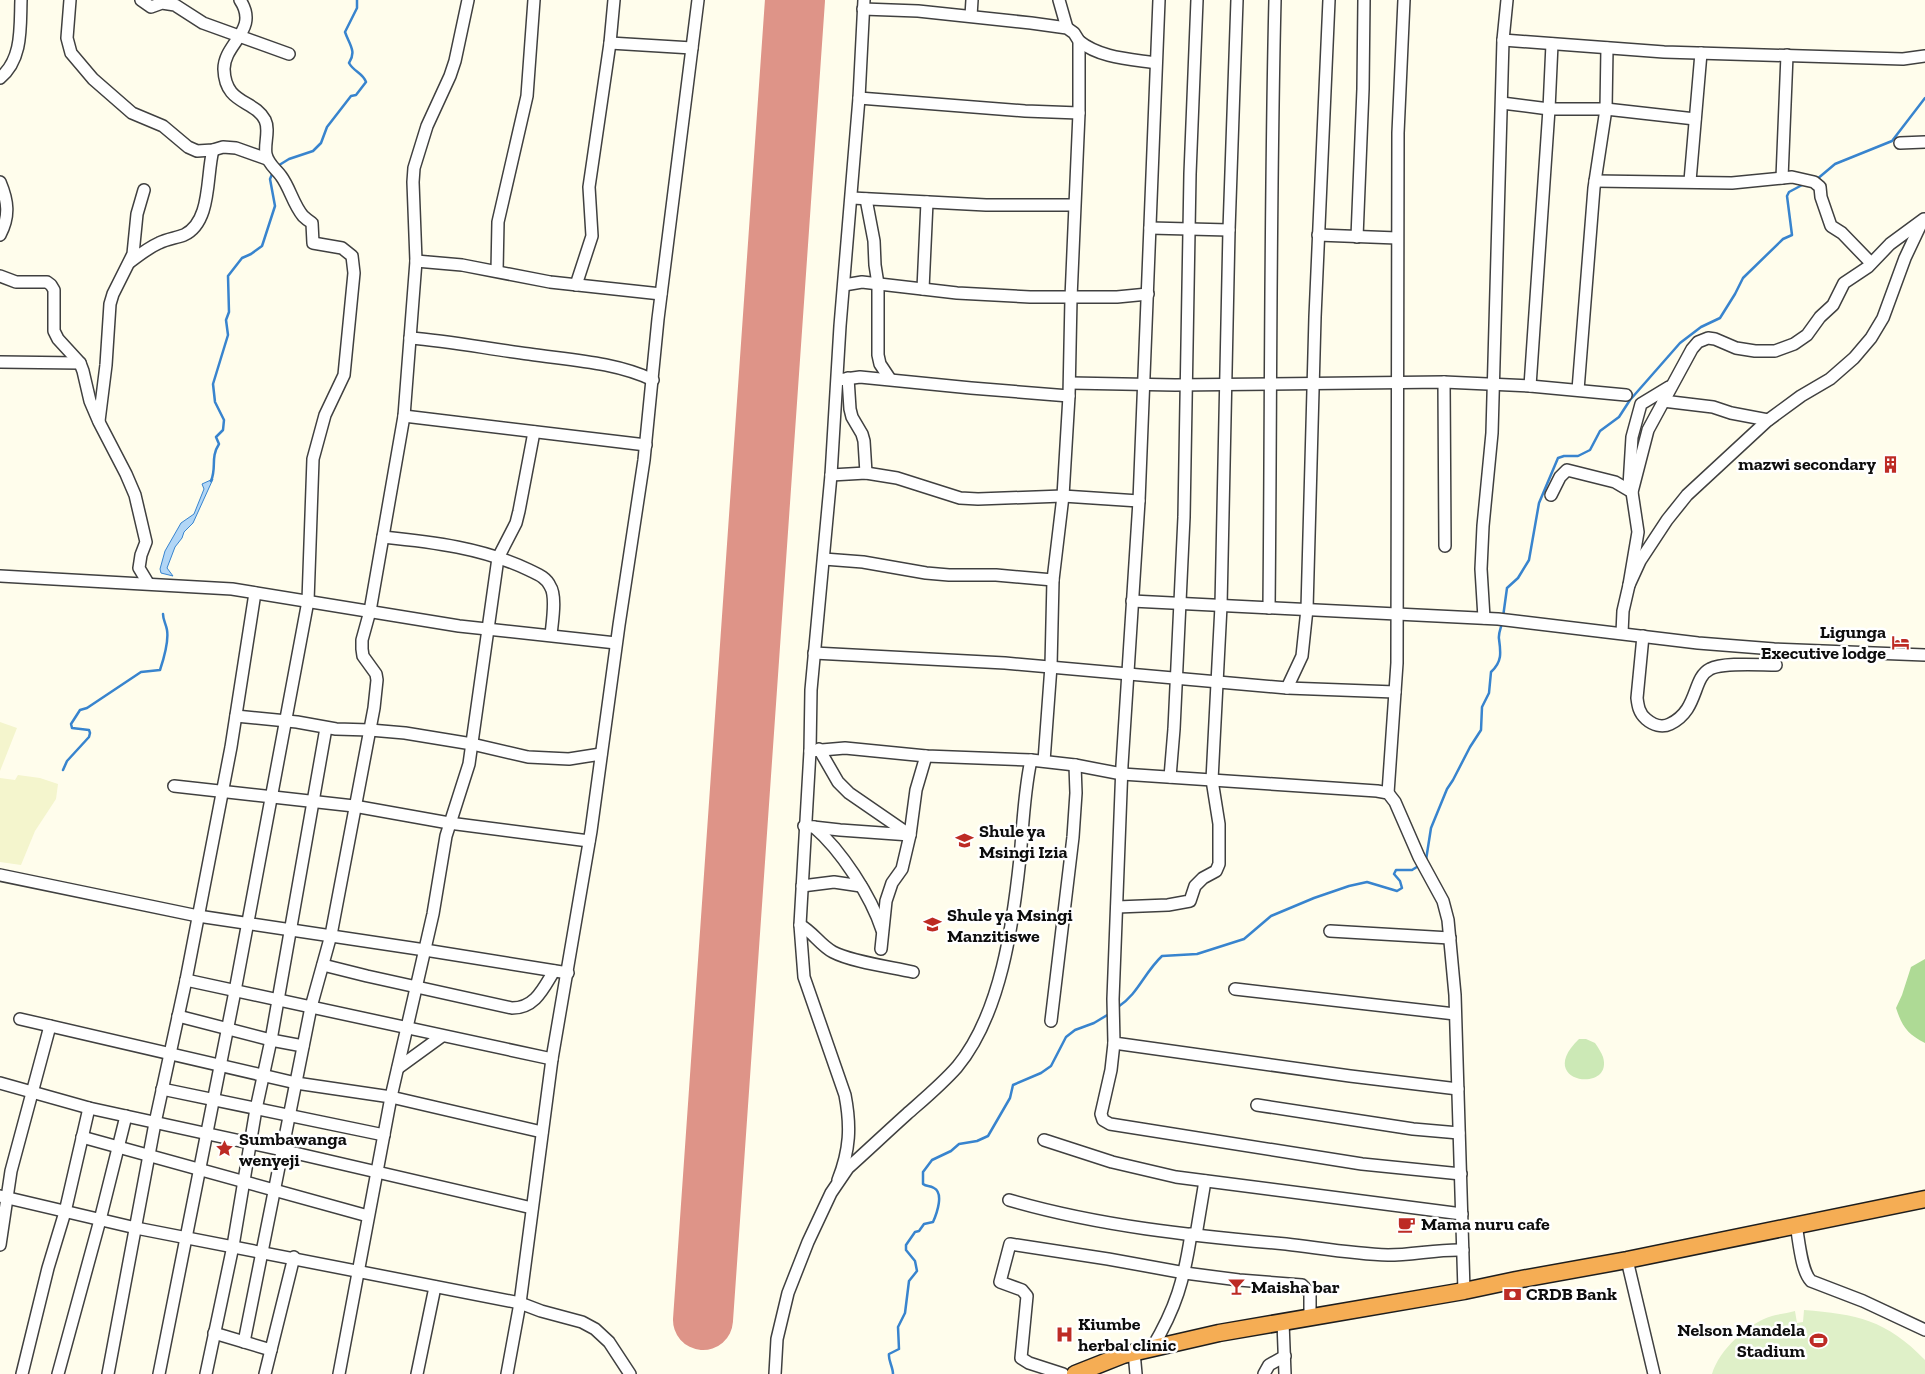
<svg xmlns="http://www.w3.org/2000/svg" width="1925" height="1374" viewBox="0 0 1925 1374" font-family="'Zilla Slab',serif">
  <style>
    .farmland { fill: #f4f5cd }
    .green { fill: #cce9b6 }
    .forest { fill: #aeda95 }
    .pitch { fill: #dff0c8 }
    .water { fill: #b1d6f6; stroke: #3884ce }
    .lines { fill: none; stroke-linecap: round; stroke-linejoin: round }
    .stream { stroke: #3884ce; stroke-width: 2.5 }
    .runway { stroke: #de9488; stroke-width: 60 }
    .minor-casing { stroke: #404040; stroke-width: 14 }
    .highway-casing { stroke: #1e1e1e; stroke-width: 19 }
    .minor { stroke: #fff; stroke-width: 11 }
    .highway { stroke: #f5ad54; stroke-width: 16 }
    .labels { text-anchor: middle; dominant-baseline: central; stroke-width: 5; stroke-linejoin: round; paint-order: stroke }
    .poi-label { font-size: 18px; font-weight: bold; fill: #0d0d0d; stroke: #fff; text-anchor: start }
  </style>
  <rect width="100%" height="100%" fill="#fffdec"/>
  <!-- farmland -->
  <g class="farmland">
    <path d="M0,722L17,728L0,771Z"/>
    <path d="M18,775L40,778L58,784L56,799L35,831L21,865L0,862V778L15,780Z"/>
  </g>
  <!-- green -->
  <path class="green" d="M1579,1039H1586L1595,1043C1598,1047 1601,1052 1603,1057C1614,1094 1533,1083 1579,1039Z"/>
  <!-- forest -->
  <path class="forest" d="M1925,959V1043C1907,1034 1902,1026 1896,1008L1902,995L1911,967Z"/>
  <!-- pitch -->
  <path class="pitch" d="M1804,1310C1856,1314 1887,1320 1925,1360V1374H1712C1719,1350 1748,1323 1772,1316C1779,1314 1788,1313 1795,1311L1797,1323L1803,1322Z"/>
  <!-- water -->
  <path class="water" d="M213,479L193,523L184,532L182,538L175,547L167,568L173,576L161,573L160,569L165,551L181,523L194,514L204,489L202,484Z"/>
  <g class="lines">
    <!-- stream -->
    <g class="stream">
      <path d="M276,167L289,159L313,151L321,143L327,127L351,96L356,95L366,82C363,73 354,72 349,63C357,51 349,44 345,32L357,8V0"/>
      <path d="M1816,180L1835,164L1892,141L1925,98"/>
      <path d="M211,481C217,467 210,458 219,444L216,437L223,430L224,420L215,402L213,384L228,335L226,320L229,312L228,276L242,258L251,254L262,246L264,240L275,206L270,179L273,172"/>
      <path d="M1503,617L1507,588L1518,578L1529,560L1539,503L1558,458L1564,456H1578L1590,450L1600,431L1619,417L1630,400L1680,343L1701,327L1720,318L1735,294L1743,278L1783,239L1792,235L1787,196L1789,192L1804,184"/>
      <path d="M63,770L67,761L89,737L90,733L89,730L72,728L71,724L80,710L87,708L141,672L160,670C164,658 169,642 167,630C166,624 163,620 163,614"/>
      <path d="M1426,860L1431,828L1447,789L1453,780L1470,747L1481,730L1482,707L1489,693L1491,672C1502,662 1501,653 1499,639C1498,634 1501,628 1502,623"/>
      <path d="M1118,1007C1138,994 1144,973 1162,956L1197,954L1244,939L1271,916L1314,898L1349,886L1367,882L1397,891L1402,888L1400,881L1394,874L1396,870H1412L1420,865"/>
      <path d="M893,1374C893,1367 888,1360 889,1354L899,1349L898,1327L905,1313L909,1281L917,1271L915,1261L906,1250V1245L915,1232L919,1231L924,1224L933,1222C937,1213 944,1193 934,1188C929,1185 927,1187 923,1184V1172L932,1160L951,1151L959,1144L977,1141L988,1136L1010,1098L1013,1085L1041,1073L1051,1066L1066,1037L1075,1030L1094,1023L1109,1014"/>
    </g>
    <!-- runway -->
    <path class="runway" d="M703,1320L795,0"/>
    <defs>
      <g id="minor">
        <path d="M70,0L67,38L71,53L93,79L132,113L163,126L188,147L197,151L213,150L223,147L236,148L267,159"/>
        <path d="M141,0L151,7L162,3L175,5L203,23L289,54"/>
        <path d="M1059,0L1067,28"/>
        <path d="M1159,0L1139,501L1122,765L1113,999L1114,1043L1350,1076L1458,1089"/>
        <path d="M863,9L918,11L1031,23L1067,28L1074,33L1079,41V113L1071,298L1069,396L1063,496L1053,580L1051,666L1044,761"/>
        <path d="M971,16L972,0"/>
        <path d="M1503,40L1664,52L1903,59L1925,56"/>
        <path d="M1079,41C1100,58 1130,59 1156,63"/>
        <path d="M610,43L692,48"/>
        <path d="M0,78C23,59 20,27 21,0"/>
        <path d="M859,98L1025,111L1079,113"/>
        <path d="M1502,103L1549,109H1606L1695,119"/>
        <path d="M1900,143L1925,142"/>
        <path d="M1782,178L1787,55"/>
        <path d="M1595,181L1732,183L1792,177L1814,182L1820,187L1821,197L1831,226L1842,233L1871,263"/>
        <path d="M1690,181L1701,53"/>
        <path d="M0,182C8,201 10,216 0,235"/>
        <path d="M852,198L986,205H1074"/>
        <path d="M866,199L874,241L875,265L878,284V355L880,364L890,379"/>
        <path d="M1150,228L1229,230"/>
        <path d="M1318,235L1397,238"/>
        <path d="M1357,237L1363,89L1364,0"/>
        <path d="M416,261L462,265L550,282L661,294"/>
        <path d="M130,262C139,255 148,248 159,243C167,239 176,238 184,235C212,222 206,175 213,150"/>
        <path d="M497,271L498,222L527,96L534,0"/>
        <path d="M0,276L16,282H47L51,285L54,290V331L58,339L80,363L83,371L90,401L99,422L126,474L135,495L146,542L141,555L139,568L148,583"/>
        <path d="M576,285L592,236L589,187L610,43L614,0"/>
        <path d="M844,285L862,282L957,293L1030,297H1117L1148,294"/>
        <path d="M923,289L927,202"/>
        <path d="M410,338C450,341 489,349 529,354C570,360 615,362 653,380"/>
        <path d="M0,362L80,363"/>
        <path d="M848,378L850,409L852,417L862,434L864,441L866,473"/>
        <path d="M838,380L860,377L971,388L1069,396"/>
        <path d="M1444,382L1445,546"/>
        <path d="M1070,383L1175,385L1444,382L1530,386L1626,395"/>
        <path d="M1530,386L1549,109L1552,44"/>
        <path d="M1578,390L1594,188L1606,109L1607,48"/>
        <path d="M1663,401L1713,407L1731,413L1768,420"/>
        <path d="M404,416L646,445"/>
        <path d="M99,421L106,365L110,304L113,294L133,254L137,214L144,190"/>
        <path d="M534,432L519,511L516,523L498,558L469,764L446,836L433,914L391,1097L542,1132"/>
        <path d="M831,475L866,473L897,478L960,498L978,499L1063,496L1139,501"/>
        <path d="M1629,486L1632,437L1641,404L1669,387"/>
        <path d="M1551,495L1560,477L1567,470L1615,482L1632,492"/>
        <path d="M383,537C433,542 483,548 529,570C537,574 546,577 550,586C557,596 552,623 551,635"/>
        <path d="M824,559L863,562L926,573L949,575H996L1053,580"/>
        <path d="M0,576L232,589L459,626L616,643"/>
        <path d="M1629,585L1638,532L1632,492L1648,430L1692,349L1698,342L1708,338L1715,339L1736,348L1755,351H1775L1794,344L1807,335L1820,317L1833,305L1844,283L1868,267L1890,244L1924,219"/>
        <path d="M1132,601L1498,619L1698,643L1774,649L1925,655"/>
        <path d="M1269,608C1271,405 1270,203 1275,0"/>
        <path d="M1484,618L1481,569L1483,526L1492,433L1503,40L1507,0"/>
        <path d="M1622,633L1623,611L1629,585L1640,561L1667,520L1687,495L1767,421L1801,396L1830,379L1854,358L1871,338L1883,318L1905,258L1921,224"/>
        <path d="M1643,636L1637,698C1638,706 1639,713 1646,719C1653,725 1662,728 1670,724C1699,710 1692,678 1710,669C1723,662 1760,665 1776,665"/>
        <path d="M814,653L1005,663L1287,688L1395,692"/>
        <path d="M1287,688L1302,656L1307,609L1315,317L1329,0"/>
        <path d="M236,716L297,722L336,729L370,730L405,733L472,744L528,757L569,759L601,754"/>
        <path d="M819,749L838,782L849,793L910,835L902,869L892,883L886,901L881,949"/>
        <path d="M810,751L845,748L926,756L1031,760L1075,765L1122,774L1377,791L1388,793L1395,802L1419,857L1443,901L1448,920L1455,995L1464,1291"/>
        <path d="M1170,777L1174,729L1184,517L1190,174L1197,0"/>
        <path d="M174,786L354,806L449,823L589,841"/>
        <path d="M1388,793L1397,663L1398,133L1404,0"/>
        <path d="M804,826L840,830L910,835L916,790L926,756"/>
        <path d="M814,827C841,850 871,896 882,930"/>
        <path d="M0,875L198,916L425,950L568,973"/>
        <path d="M802,886L834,882L861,886"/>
        <path d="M1117,907L1168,905L1190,901L1195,886L1203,878L1216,871L1219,864V824L1212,780L1221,606L1229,230L1237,0"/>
        <path d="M800,925C813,932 820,945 833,952C852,962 891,967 913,972"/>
        <path d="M1330,931L1450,938"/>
        <path d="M323,965L367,976L512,1008C535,1008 543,989 554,971"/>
        <path d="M186,980L552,1059"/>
        <path d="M1235,989L1455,1014"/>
        <path d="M178,1016L271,1040L303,1046"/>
        <path d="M20,1019L296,1083L391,1097L339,1374"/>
        <path d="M1051,1021L1073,837L1076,793L1075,765"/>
        <path d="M1114,1043L1111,1070L1101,1114L1103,1120L1110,1124L1362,1164L1461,1174"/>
        <path d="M398,1068L442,1036"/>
        <path d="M0,1083L89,1108L282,1150L532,1208"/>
        <path d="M162,1089L384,1135"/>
        <path d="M1257,1105L1413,1129L1459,1133"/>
        <path d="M82,1137L368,1216"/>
        <path d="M1044,1140L1112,1162L1176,1177L1462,1214"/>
        <path d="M838,1180C850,1150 851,1126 845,1095L804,977L800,925L810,751L811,690L831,475L840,326L859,98L864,0"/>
        <path d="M0,1196L136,1228L520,1303L541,1311L582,1322L595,1329L609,1342L630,1374"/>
        <path d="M1009,1200C1098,1226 1193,1236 1286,1244C1320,1248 1354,1254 1388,1255C1413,1255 1438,1249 1463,1250"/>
        <path d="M1796,1225C1799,1240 1801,1271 1811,1281L1863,1301L1925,1330"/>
        <path d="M1196,1235L1205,1181"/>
        <path d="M0,1245L11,1171L50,1026"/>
        <path d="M1627,1260L1654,1374"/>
        <path d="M1283,1322L1285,1374"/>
        <path d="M214,1333L271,1350"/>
        <path d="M244,1342L311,1007L331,935L374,708L377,680L376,674L363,656L362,649V640L370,611L404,416L416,261L413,182L414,168L427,126L450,76L455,61L468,0"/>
        <path d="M1152,1348C1176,1308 1184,1280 1191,1234"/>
        <path d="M1134,1352L1136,1374"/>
        <path d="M22,1374L48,1268L65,1212L89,1108"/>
        <path d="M58,1374L100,1220L126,1116"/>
        <path d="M108,1374L155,1123L186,980L231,747L255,593"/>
        <path d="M159,1374L235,991L308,601L313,459L325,415L344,375L354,273L352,256L342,248L313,243L312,223C309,221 306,219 303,216C293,204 290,188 281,176C276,169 268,164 266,154C264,144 270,130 265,120C254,99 225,105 224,69C224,43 260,30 240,0"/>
        <path d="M206,1374L233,1246L256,1109L271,1040L326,728"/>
        <path d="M265,1374L294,1257"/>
        <path d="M417,1374L435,1287"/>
        <path d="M507,1374L520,1303L552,1059L591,831L619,625L644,460L658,319L698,0"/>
        <path d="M775,1374L777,1339L788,1293L808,1242L831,1193L848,1168C868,1150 887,1132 907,1114C924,1099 942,1084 957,1067C1001,1014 1013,924 1020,858C1023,825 1024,792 1031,760"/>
        <path d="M1063,1374L1029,1363L1021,1358L1027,1296L1022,1290L1000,1282L1010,1244L1108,1259L1185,1273L1239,1280L1302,1285L1310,1293V1317"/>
        <path d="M1264,1374L1269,1365L1285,1356"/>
      </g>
      <path id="highway" d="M1075,1374L1123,1355L1219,1333L1464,1291L1516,1280L1627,1260L1925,1199"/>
    </defs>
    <!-- minor casing -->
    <use href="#minor" class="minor-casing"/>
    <!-- highway casing -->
    <use href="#highway" class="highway-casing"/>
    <!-- minor -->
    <use href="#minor" class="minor"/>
    <!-- highway -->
    <use href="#highway" class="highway"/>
  </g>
  <!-- icons -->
  <defs>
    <symbol id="building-bare" viewBox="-9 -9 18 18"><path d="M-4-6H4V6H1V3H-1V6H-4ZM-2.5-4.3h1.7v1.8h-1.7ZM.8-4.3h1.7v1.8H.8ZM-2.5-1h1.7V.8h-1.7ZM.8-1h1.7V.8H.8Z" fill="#bd2b24" stroke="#fff" stroke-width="2.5" paint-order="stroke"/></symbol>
    <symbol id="hotel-bare" viewBox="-9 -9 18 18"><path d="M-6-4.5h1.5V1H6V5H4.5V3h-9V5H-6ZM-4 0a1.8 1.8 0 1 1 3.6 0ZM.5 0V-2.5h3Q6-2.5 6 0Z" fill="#bd2b24" stroke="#fff" stroke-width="2.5" paint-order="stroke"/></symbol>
    <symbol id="school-bare" viewBox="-9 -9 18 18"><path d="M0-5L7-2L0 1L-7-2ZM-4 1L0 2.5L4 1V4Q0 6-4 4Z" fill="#bd2b24" stroke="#fff" stroke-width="2.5" paint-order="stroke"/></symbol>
    <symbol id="sight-bare" viewBox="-9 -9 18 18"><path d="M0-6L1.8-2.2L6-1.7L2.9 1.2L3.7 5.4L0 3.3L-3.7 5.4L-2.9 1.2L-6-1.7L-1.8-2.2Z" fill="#bd2b24" stroke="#fff" stroke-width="2.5" paint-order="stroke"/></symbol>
    <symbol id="cafe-bare" viewBox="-9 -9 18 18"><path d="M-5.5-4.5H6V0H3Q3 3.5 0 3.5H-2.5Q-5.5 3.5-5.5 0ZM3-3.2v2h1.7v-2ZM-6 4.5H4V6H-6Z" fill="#bd2b24" stroke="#fff" stroke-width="2.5" paint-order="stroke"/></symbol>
    <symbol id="bar-bare" viewBox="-9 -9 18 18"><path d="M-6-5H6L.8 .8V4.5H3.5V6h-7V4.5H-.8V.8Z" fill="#bd2b24" stroke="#fff" stroke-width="2.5" paint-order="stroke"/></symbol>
    <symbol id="bank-bare" viewBox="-9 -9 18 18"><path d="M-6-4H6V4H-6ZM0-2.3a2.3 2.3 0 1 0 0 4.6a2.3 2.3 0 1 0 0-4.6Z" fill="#bd2b24" stroke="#fff" stroke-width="2.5" paint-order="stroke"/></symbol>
    <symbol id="hospital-bare" viewBox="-9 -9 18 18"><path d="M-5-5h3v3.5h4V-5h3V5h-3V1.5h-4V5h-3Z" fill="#bd2b24" stroke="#fff" stroke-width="2.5" paint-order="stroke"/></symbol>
    <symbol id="stadium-bare" viewBox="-9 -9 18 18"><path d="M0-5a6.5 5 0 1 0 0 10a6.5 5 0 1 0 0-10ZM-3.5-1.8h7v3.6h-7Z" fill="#bd2b24" stroke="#fff" stroke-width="2.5" paint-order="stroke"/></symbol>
  </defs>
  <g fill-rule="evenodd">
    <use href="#building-bare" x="1878" y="452" width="25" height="25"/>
    <use href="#hotel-bare" x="1888" y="630" width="25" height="25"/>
    <use href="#school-bare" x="952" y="828" width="25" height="25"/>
    <use href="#school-bare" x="920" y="912" width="25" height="25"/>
    <use href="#sight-bare" x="212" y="1136" width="25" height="25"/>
    <use href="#cafe-bare" x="1394" y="1212" width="25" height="25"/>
    <use href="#bar-bare" x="1224" y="1274" width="25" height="25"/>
    <use href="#bank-bare" x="1500" y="1282" width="25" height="25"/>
    <use href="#hospital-bare" x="1052" y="1322" width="25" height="25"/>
    <use href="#stadium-bare" x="1806" y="1328" width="25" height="25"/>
  </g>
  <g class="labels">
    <!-- poi labels -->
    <g class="poi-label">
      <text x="1876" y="464" text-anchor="end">mazwi secondary</text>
      <text x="1886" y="632" text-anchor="end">Ligunga<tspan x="1886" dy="21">Executive lodge</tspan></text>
      <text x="979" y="831">Shule ya<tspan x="979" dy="21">Msingi Izia</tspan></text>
      <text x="947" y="915">Shule ya Msingi<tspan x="947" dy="21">Manzitiswe</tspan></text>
      <text x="239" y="1139">Sumbawanga<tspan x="239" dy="21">wenyeji</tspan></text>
      <text x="1421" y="1224">Mama nuru cafe</text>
      <text x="1251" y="1287">Maisha bar</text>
      <text x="1526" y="1294">CRDB Bank</text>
      <text x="1078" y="1324">Kiumbe<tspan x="1078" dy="21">herbal clinic</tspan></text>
      <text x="1805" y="1330" text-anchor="end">Nelson Mandela<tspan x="1805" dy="21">Stadium</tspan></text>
    </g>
  </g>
</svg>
